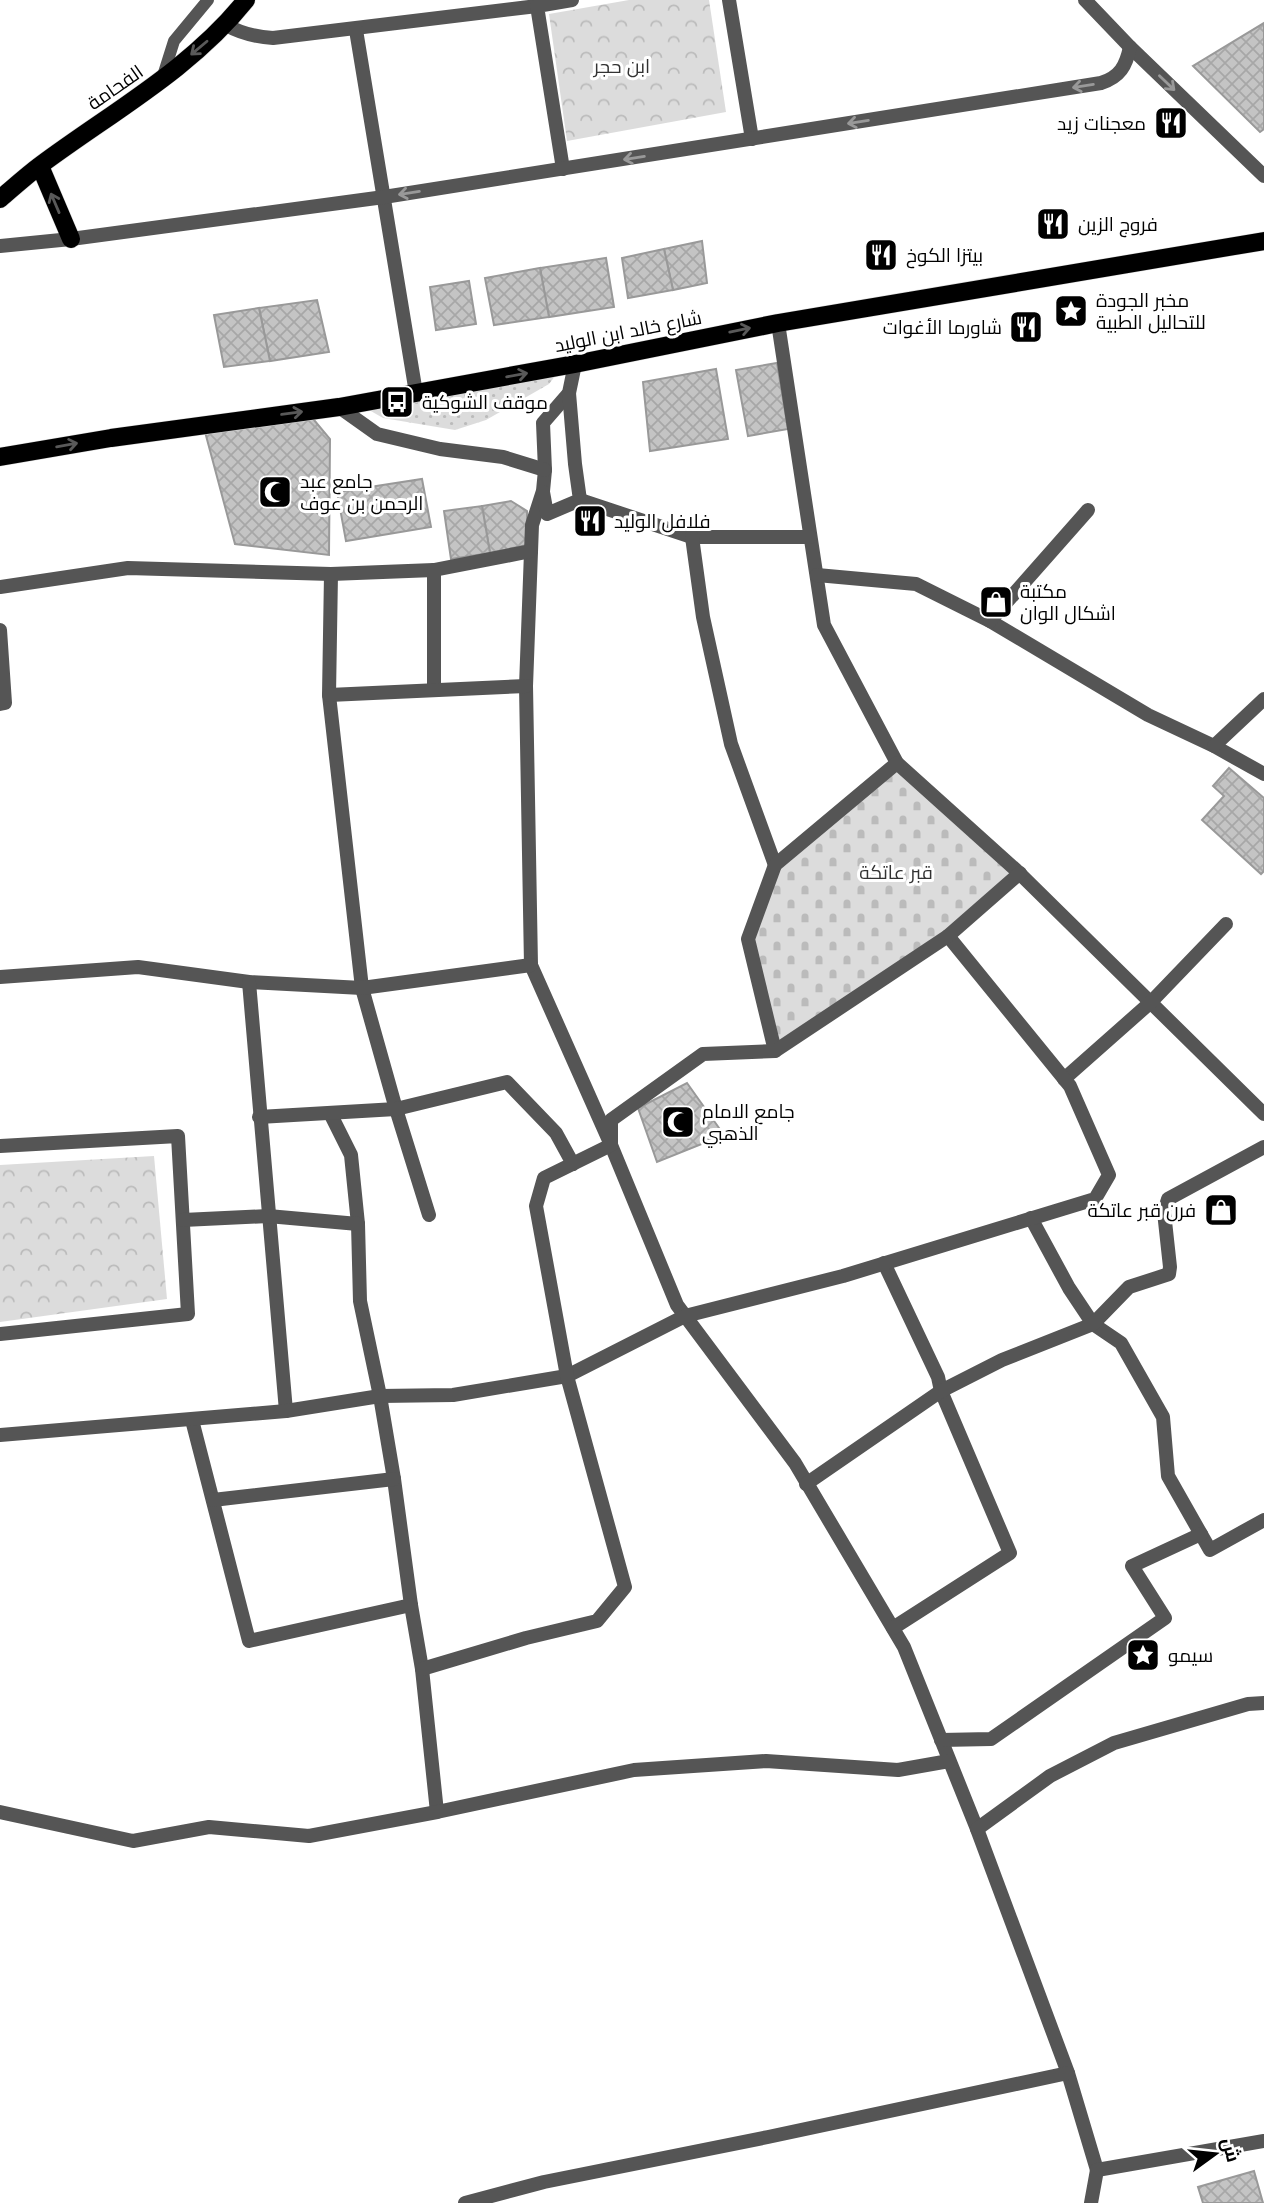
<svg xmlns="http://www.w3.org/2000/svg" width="1264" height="2203" viewBox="0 0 1264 2203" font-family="Quicksand,Cairo,sans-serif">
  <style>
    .grass { fill: url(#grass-dots) }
    .cemetery { fill: url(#cemetery-stones) }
    .park { fill: url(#park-crowns) }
    .building { fill: url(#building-cross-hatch); stroke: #999; stroke-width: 2 }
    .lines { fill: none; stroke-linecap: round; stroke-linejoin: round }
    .primary-casing { stroke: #dbdbdb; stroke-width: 19 }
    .lane { stroke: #555; stroke-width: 12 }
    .street { stroke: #555; stroke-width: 14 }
    .primary { stroke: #000; stroke-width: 18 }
    .oneway { stroke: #595959 }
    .oneway2 { stroke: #999 }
    .labels { text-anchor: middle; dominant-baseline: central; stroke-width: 6; stroke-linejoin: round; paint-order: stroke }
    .park-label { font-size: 19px; fill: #333; stroke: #fff }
    .street-label { font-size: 19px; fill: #000; stroke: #fff }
    .poi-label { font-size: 19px; fill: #000; stroke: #fff; text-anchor: start }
  </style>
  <defs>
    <pattern id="grass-dots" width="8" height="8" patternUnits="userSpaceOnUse" patternTransform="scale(1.75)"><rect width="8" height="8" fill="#dcdcdc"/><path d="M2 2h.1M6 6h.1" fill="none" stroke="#bbb" stroke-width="1.8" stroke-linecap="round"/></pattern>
    <pattern id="cemetery-stones" width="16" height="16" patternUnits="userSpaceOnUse" patternTransform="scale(1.75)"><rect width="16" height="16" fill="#dcdcdc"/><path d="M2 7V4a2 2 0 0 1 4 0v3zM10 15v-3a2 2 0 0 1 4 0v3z" fill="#bbb"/></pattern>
    <pattern id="park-crowns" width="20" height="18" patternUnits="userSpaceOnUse" patternTransform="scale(1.75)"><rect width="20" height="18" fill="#dcdcdc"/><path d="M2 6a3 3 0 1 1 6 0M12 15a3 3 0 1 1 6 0" fill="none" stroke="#bbb"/></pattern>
    <pattern id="building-cross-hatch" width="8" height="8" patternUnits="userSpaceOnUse" patternTransform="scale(1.75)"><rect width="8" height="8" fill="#c4c4c4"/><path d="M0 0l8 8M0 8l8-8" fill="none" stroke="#a7a7a7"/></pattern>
  </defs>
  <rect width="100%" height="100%" fill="#fff"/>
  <!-- grass -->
  <path class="grass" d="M562,367L549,384L486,420L455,430L383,418L357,403Z"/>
  <!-- cemetery -->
  <path class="cemetery" d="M900,766L1016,870L948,936L774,1046L748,939L775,865Z"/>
  <!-- park -->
  <g class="park">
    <path d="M629,0H709L726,112L567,141L549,14Z"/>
    <path d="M154,1156L167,1299L0,1322V1165Z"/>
  </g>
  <!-- building -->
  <g class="building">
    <path d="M1264,23V129L1260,132L1193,66Z"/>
    <path d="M702,241L707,283L673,290L664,249Z"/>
    <path d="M664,249L673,290L628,298L622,258Z"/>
    <path d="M606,258L614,307L549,317L540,268Z"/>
    <path d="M540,268L549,317L494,325L485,278Z"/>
    <path d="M469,281L476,324L436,330L430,287Z"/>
    <path d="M317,300L329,352L270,361L259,308Z"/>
    <path d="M259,308L270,361L224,367L214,315Z"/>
    <path d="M777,363L788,429L748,436L736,370Z"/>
    <path d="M716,369L728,439L650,451L643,382Z"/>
    <path d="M309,414L330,439L329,555L235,544L204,428Z"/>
    <path d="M422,479L431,527L346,541L337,492Z"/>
    <path d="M511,501L527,511V545L490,553L482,506Z"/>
    <path d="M482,506L490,553L451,559L444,511Z"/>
    <path d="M1229,768L1264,798V871L1261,874L1202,820L1224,796L1213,786Z"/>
    <path d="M687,1083L724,1135L657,1162L638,1108Z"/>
    <path d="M1254,2171L1263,2203H1203L1198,2187Z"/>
  </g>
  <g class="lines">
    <defs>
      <g id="primary">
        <path d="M40,166L71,239"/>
        <path d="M0,199C14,187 27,175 42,164C112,112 191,69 246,0"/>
        <path d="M0,457L111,438L339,407L575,364L778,323L1264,241"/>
      </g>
    </defs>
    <!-- primary casing -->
    <use href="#primary" class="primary-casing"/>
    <!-- lane -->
    <path class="lane" d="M162,79L174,41L208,0"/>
    <!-- street -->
    <g class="street">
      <path d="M729,0L752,139"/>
      <path d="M1085,0L1130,47L1264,176"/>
      <path d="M226,25C242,34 256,37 273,38L537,6"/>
      <path d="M356,30L416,393"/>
      <path d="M563,169L537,6L572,0"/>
      <path d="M0,246L71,239L384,197L1101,83C1120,77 1126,66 1130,47"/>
      <path d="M778,323L824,625L897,763L1016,870L1264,1114"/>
      <path d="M575,364L569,393L543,423L545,470L543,491L532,525L526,686L531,965L611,1145L677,1305L795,1463L904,1647L977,1829L1068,2073L1097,2170"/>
      <path d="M339,407L377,434L440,449L503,457L545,470"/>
      <path d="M543,492L547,514L580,500L575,464L569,393"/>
      <path d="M580,500L692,537H810"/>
      <path d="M692,537L703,617L731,744L775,865"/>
      <path d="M331,574L329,695L362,988L396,1109L429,1215"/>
      <path d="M817,575L916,584L990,621L1148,715L1214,746L1264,774"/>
      <path d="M0,587L128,568L331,574L434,570L531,551"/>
      <path d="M990,621L1088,510"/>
      <path d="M0,630L5,703L0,704"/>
      <path d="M434,690V570"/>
      <path d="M329,695L526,686"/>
      <path d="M1214,746L1264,699"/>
      <path d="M0,977L138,967L249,982L362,988L531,965"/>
      <path d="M249,982L286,1411"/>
      <path d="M775,1051L748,939L775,865L897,763"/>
      <path d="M1064,1079L1151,1002L1226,924"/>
      <path d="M330,1113L351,1155L358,1224L360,1301L380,1396L394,1479L411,1605L422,1669L437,1812"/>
      <path d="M259,1117L396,1109L507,1082L556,1133L573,1164"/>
      <path d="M0,1146L178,1136L188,1314L0,1334"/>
      <path d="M1031,1218L1069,1288L1093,1324L1121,1343L1163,1417L1168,1476L1210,1550L1264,1520"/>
      <path d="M183,1220L268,1216L358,1224"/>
      <path d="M884,1263L938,1377L941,1391L1010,1553L893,1628"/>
      <path d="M192,1420L249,1641L411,1605"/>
      <path d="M0,1435L286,1411L380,1396L453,1395L567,1376L685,1316L843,1276L1095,1199L1109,1175L1070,1086L948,936"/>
      <path d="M806,1484L941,1391L1002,1360L1093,1324L1129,1287L1169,1274L1170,1267L1164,1212L1168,1199L1264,1147"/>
      <path d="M213,1500L394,1479"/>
      <path d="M422,1669L526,1638L597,1621L625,1587L567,1376L536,1206L544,1178L611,1145V1120L703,1054L775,1051L948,936L1020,873"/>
      <path d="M941,1740L991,1739L1165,1618L1132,1566L1201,1534"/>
      <path d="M0,1812L133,1841L209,1827L309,1836L437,1812L634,1770L766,1761L898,1770L949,1761"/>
      <path d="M977,1829L1050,1776L1114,1743L1248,1704L1264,1703"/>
      <path d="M465,2203L544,2182L768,2137L1068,2073"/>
      <path d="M1091,2203L1097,2170L1264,2141"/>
    </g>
    <!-- primary -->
    <use href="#primary" class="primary"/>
  </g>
  <!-- one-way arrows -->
  <defs><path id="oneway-shaft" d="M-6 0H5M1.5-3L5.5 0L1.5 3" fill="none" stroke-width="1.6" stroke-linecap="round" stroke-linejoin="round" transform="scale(1.75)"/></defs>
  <g class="oneway">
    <use href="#oneway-shaft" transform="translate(199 48) rotate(140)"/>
    <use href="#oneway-shaft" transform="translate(55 203) rotate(-113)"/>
    <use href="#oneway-shaft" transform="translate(740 330) rotate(-12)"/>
    <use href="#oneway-shaft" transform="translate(517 375) rotate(-10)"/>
    <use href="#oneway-shaft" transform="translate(292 413) rotate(-8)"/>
    <use href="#oneway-shaft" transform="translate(67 445) rotate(-10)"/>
  </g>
  <g class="oneway2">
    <use href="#oneway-shaft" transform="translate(1167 83) rotate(44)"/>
    <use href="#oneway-shaft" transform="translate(1083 86) rotate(171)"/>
    <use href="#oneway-shaft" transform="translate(858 122) rotate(171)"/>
    <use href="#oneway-shaft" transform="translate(634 158) rotate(171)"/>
    <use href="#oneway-shaft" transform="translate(409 193) rotate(171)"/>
  </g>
  <!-- icons -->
  <defs>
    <symbol id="restaurant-square" viewBox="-11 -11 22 22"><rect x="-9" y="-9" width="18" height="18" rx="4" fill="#000" stroke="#fff"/><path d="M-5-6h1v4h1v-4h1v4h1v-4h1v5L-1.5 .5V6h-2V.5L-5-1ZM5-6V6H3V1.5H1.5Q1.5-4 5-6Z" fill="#fff"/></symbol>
    <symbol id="sight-square" viewBox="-11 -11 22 22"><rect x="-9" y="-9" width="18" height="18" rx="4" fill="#000" stroke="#fff"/><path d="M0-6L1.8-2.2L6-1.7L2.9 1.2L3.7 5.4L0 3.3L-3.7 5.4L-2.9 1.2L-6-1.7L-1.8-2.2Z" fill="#fff"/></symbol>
    <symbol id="bus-square" viewBox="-11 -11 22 22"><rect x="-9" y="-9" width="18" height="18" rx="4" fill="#000" stroke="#fff"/><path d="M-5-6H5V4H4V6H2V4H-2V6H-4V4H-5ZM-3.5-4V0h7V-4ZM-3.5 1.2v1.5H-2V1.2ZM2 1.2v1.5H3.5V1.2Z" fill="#fff"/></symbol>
    <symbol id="mosque-square" viewBox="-11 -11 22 22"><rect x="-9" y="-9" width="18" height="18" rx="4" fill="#000" stroke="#fff"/><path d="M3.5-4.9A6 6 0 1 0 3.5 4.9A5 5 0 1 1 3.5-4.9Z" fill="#fff"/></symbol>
    <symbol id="shop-square" viewBox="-11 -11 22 22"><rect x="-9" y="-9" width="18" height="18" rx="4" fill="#000" stroke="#fff"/><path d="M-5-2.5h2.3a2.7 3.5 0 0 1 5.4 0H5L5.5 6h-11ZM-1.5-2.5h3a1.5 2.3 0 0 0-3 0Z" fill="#fff"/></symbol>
  </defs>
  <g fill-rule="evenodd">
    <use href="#restaurant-square" x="1152" y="104" width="38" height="38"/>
    <use href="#restaurant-square" x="1034" y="205" width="38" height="38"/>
    <use href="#restaurant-square" x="862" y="236" width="38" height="38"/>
    <use href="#sight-square" x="1052" y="292" width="38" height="38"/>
    <use href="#restaurant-square" x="1007" y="308" width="38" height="38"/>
    <use href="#bus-square" x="378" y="383" width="38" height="38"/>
    <use href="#mosque-square" x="256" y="473" width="38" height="38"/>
    <use href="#restaurant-square" x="571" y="502" width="38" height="38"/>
    <use href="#shop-square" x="977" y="583" width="38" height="38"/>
    <use href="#mosque-square" x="659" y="1103" width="38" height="38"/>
    <use href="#shop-square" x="1202" y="1191" width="38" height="38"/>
    <use href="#sight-square" x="1124" y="1636" width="38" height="38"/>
  </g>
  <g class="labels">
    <!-- park labels -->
    <g class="park-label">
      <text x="622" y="66">ابن حجر</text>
      <text x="896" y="872">قبر عاتكة</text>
    </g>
    <!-- street labels -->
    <g class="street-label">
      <text transform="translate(115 87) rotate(-35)">الفحامة</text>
      <text transform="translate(628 331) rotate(-11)">شارع خالد ابن الوليد</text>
    </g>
    <!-- poi labels -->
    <g class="poi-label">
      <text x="1146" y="123" text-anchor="end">معجنات زيد</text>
      <text x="1078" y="224">فروج الزين</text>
      <text x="906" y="255">بيتزا الكوخ</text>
      <text x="1096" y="300">مخبر الجودة<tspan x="1096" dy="22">للتحاليل الطبية</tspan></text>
      <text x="1002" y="327" text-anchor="end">شاورما الأغوات</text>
      <text x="422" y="402">موقف الشوكية</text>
      <text x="300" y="481">جامع عبد<tspan x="300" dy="22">الرحمن بن عوف</tspan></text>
      <text x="614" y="521">فلافل الوليد</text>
      <text x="1020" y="591">مكتبة<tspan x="1020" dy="22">اشكال الوان</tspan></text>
      <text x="702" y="1111">جامع الامام<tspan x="702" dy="22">الذهبي</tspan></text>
      <text x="1196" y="1210" text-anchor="end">فرن قبر عاتكة</text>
      <text x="1168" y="1655">سيمو</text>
    </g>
  </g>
  <!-- north arrow -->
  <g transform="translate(1215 2154) rotate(75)" stroke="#ffffff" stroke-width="5" paint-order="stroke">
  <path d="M0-5L12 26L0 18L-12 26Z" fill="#000000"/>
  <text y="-10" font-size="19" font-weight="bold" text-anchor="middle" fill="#000000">ش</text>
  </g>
</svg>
